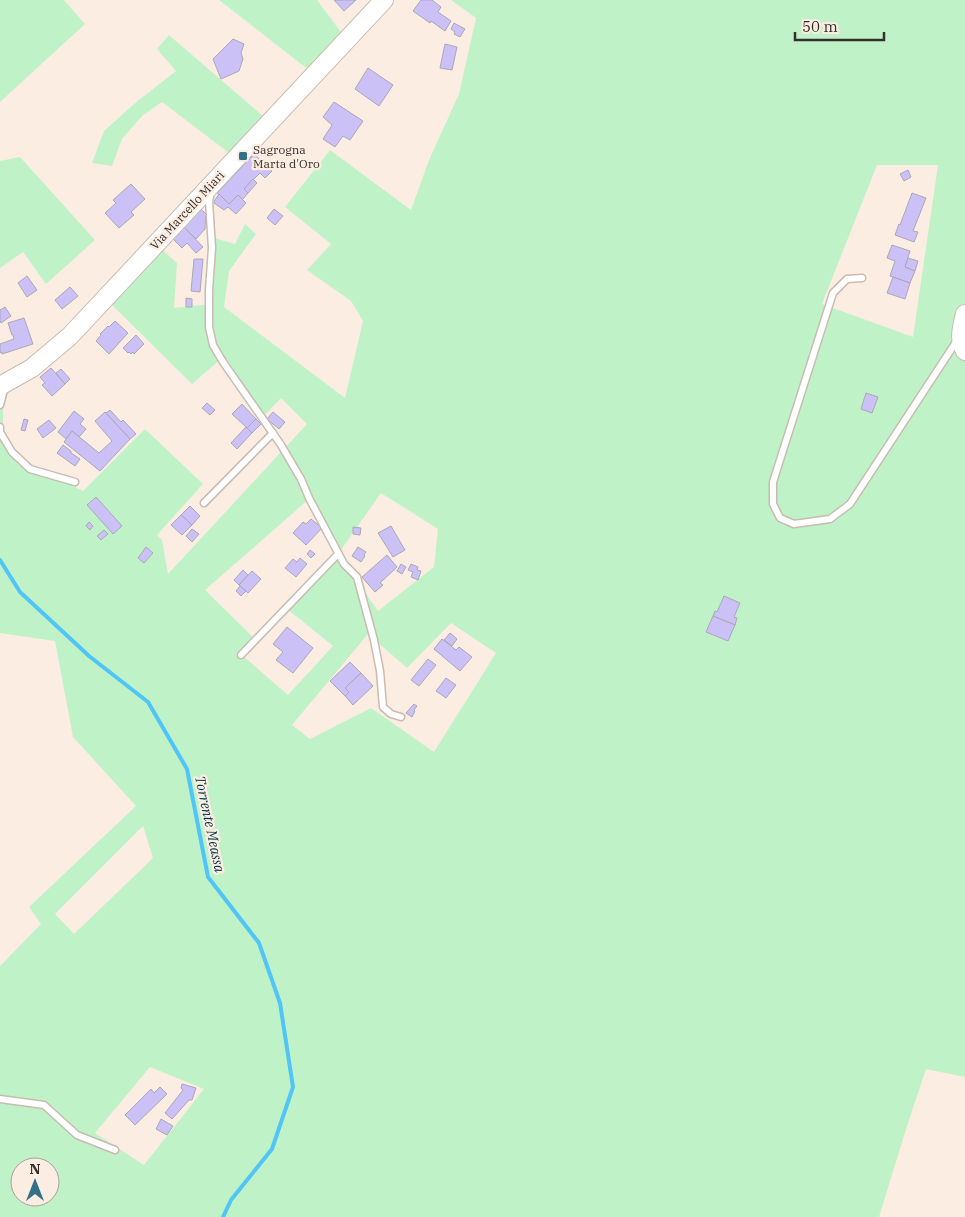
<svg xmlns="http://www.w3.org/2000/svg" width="965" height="1217" viewBox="0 0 965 1217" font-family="'IBM Plex Serif',serif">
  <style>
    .green { fill: #bff3c7; fill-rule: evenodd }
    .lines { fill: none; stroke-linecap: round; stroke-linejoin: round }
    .stream { stroke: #50c5f6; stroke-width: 4 }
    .building { fill: #cbc1f7; stroke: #aaa8b7 }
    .lane-casing { stroke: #c9bbb0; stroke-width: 9 }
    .secondary-casing { stroke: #c9bbb0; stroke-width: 20 }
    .lane { stroke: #fff; stroke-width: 6 }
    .secondary { stroke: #fff; stroke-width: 18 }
    .poi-dot { fill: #317085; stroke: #fcede2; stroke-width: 2 }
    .labels { text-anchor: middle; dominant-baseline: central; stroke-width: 4.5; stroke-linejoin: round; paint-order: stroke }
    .poi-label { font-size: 12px; fill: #35302c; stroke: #fcede2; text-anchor: start }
    .street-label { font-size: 12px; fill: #35302c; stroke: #fcede2 }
    .water-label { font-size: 14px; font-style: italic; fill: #01374b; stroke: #fcede2 }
  </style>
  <rect width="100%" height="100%" fill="#fcede2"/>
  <!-- green -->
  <g class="green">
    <path d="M0,0H64L85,24L0,102Z"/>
    <path d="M219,0H317L347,40L314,74Z"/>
    <path d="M451,0H965V1077L926,1069L908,1123L879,1217H0V966L41,924L29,907L136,806L73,737L55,641L0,633V378H6L3,410V431L14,451L31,465L83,491L145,429L203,484L157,535L162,540L168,574L307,424L281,398L263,417L222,358L192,384L106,299L156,244L177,263L174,308L212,304L214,238L235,244L245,224L256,234L229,271L224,307L345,398L363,321L351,301L307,270L331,244L285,207L330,150L411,210L429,160L459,94L476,18ZM877,165H938L913,337L822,304ZM381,493L438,529L434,567L378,611L338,554ZM309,499L338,554L286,608L333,646L288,695L242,655L256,640L205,590ZM451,623L496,653L434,752L371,708L310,739L292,725L368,634L407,668ZM143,826L153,858L74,934L55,914ZM150,1067L204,1089L144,1165L95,1133ZM20,1167H50V1197H20Z"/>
    <path d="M169,35L270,122L233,156L162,102L143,115L122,139L112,166L92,163L104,131L134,104L176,71L157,49Z"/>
    <path d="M20,157L95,240L46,284L23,252L0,268V161Z"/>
  </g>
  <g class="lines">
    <!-- stream -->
    <path class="stream" d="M0,560L20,592L89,656L148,702L187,769L208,877L259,943L280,1003L293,1087L272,1149L231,1200L223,1217"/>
  </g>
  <!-- building -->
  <g class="building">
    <path d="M334,0H356L344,11Z"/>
    <path d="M421,0H432L441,7L438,12L451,21L445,31L431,21L430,23L413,11Z"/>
    <path d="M454,23L465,29L460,37L454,34L455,32L451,29Z"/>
    <path d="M233,39L244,44L241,53L243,59L239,71L221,79L213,59Z"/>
    <path d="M445,44L457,47L452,70L440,68Z"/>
    <path d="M368,68L393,85L379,106L355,89Z"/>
    <path d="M334,102L363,121L350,140L343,136L335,147L323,139L332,125L323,117Z"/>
    <path d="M254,154L272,171L265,178L260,173L244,189L248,193L242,200L238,195L229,204L217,193Z"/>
    <path d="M908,170L911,177L904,181L900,174Z"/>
    <path d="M253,179L257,183L248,193L244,189Z"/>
    <path d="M131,184L145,199L131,212L134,215L119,228L105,213L116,203L113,200Z"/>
    <path d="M912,193L926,198L913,231L918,232L914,242L895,235L899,224L900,225Z"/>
    <path d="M219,194L229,204L238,195L246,203L236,214L228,207L224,210L214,203L215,200Z"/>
    <path d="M198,206L206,214L205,229L196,239L183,226Z"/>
    <path d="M274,209L283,216L275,225L267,218Z"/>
    <path d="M183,226L203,247L196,253L187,243L182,248L171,237Z"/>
    <path d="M892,245L910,251L905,267L915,271L910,283L890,276L895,261L887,258Z"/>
    <path d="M908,258L918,261L915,271L905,267Z"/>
    <path d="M194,259H203L200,292L191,291Z"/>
    <path d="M27,276L37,290L27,297L18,283Z"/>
    <path d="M893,277L910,283L905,299L887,293Z"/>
    <path d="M70,287L78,296L62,309L55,300Z"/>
    <path d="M186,298L192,299V307H186Z"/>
    <path d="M5,307L11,316L1,323L0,321V310Z"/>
    <path d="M24,318L33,344L2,354V352L0,353V344L14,339L13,335H12L8,323Z"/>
    <path d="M115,321L128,333L109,354L96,341L101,335L100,334L108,326L109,327Z"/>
    <path d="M136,335L144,344L134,354L133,352L131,354L129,352L128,353L123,348Z"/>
    <path d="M51,368L65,384L52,396L42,385L45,383L40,377Z"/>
    <path d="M61,369L70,379L65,384L56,373Z"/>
    <path d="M866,393L878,397L872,413L861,409Z"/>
    <path d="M207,403L215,410L210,415L202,408Z"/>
    <path d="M242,404L256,419L247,428L232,414Z"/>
    <path d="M110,410L121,422L123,420L136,434L130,439L106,413Z"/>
    <path d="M74,411L84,419L80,424L86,429L79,437L72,431L66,439L58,432Z"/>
    <path d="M105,412L130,439L100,471L64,442L72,431L99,453L112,441L95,421Z"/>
    <path d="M273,412L285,422L279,429L267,419Z"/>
    <path d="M24,419L28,420L25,431L21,430Z"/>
    <path d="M256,419L261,424L252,433L247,428Z"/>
    <path d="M49,420L56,428L43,438L37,429Z"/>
    <path d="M246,427L252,433L237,449L231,443Z"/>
    <path d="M63,445L71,451V453L80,459L75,466L57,453Z"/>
    <path d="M96,497L122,526L113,534L87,505Z"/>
    <path d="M190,506L200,516L192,525L181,515Z"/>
    <path d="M181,515L192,525L182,535L171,525Z"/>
    <path d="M311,519L322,528L306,545L293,533L303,522L306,524Z"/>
    <path d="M89,522L93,526L90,530L86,526Z"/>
    <path d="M391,526L405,550L393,557L378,533Z"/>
    <path d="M353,527L361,528L360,535L353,534Z"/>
    <path d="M192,529L199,534L192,542L186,536Z"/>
    <path d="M104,530L108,534L101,540L97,536Z"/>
    <path d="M146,547L153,553L144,563L138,558Z"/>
    <path d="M358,547L366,552L364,555L365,556L361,562L352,556Z"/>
    <path d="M310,550L315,554L311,558L307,554Z"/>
    <path d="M387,555L397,567L380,583L383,585L375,592L362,577Z"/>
    <path d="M300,558L307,564L296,577L285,568L293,559L297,562Z"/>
    <path d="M401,564L406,567L402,574L397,571Z"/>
    <path d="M411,564L418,567L417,570L421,571L418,580L411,577L413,572L408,570Z"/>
    <path d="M243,570L248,575L239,585L234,580Z"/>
    <path d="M252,571L261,579L248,593L239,585Z"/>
    <path d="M240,586L246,591L241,596L236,591Z"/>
    <path d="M724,596L740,603L734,617L737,618L735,625L713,616L715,611L717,612Z"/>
    <path d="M713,616L735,625L728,641L706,632Z"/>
    <path d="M287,627L313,648L293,673L276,660L283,652L273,644Z"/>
    <path d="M450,633L457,639L452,646L444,640Z"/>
    <path d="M442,639L456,650L459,647L472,657L460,671L434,649Z"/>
    <path d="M428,659L436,665L419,686L411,680Z"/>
    <path d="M350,662L361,673L345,688L349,692L345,696L330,681Z"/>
    <path d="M361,673L373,686L353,705L345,696L349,692L345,688Z"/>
    <path d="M446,678L456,685L446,698L436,691Z"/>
    <path d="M414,704L417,706L414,710L415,711L412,717L406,713Z"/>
    <path d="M182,1084L196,1088L192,1100H189L172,1119L165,1113L183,1090L181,1088Z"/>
    <path d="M160,1087L167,1094L135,1125L125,1115L151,1089L154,1093Z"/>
    <path d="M161,1119L173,1126L167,1135L156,1129Z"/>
  </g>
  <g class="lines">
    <defs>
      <g id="lane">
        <path d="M211,192L209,201L212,248L209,290V327L213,345L223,362L281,445L301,479L309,498L344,564L357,577L374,640L380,671L383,707L391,714L401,717"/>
        <path d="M862,278L847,279L833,293L773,482V504L780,518L794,524L830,519L850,504L958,339"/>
        <path d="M0,405L5,386"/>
        <path d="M0,427V432L12,452L30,469L75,482"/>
        <path d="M204,503L273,433"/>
        <path d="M241,655L338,554"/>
        <path d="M0,1099L44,1105L77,1135L115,1150"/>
      </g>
      <g id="secondary">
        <path d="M965,314C962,327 958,339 965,351"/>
        <path d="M0,386L32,368L70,336L384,0"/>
      </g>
    </defs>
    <!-- lane casing -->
    <use href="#lane" class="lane-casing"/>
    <!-- secondary casing -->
    <use href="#secondary" class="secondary-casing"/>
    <!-- lane -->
    <use href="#lane" class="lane"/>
    <!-- secondary -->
    <use href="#secondary" class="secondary"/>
  </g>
  <!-- markers -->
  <rect class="poi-dot" x="238" y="151" width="10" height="10" rx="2.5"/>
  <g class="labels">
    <!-- poi labels -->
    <g class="poi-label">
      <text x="253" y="149">Sagrogna<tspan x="253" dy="14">Marta d'Oro</tspan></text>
    </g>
    <!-- street labels -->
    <g class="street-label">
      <text transform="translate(187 210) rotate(-47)">Via Marcello Miari</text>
    </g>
    <!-- water labels -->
    <g class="water-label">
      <text transform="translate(210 824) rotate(78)">Torrente Meassa</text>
    </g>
  </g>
  <!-- north arrow -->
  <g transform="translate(35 1182)"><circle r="24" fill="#fcede2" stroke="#aca199"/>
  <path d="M0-4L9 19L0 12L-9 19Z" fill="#317085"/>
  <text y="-8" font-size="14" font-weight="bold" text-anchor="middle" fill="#35302c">N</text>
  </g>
  <!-- scale -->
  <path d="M795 32v8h89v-8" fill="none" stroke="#35302c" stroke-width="2.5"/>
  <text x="802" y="32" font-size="15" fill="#35302c" stroke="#fcede2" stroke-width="4" paint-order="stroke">50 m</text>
</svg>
